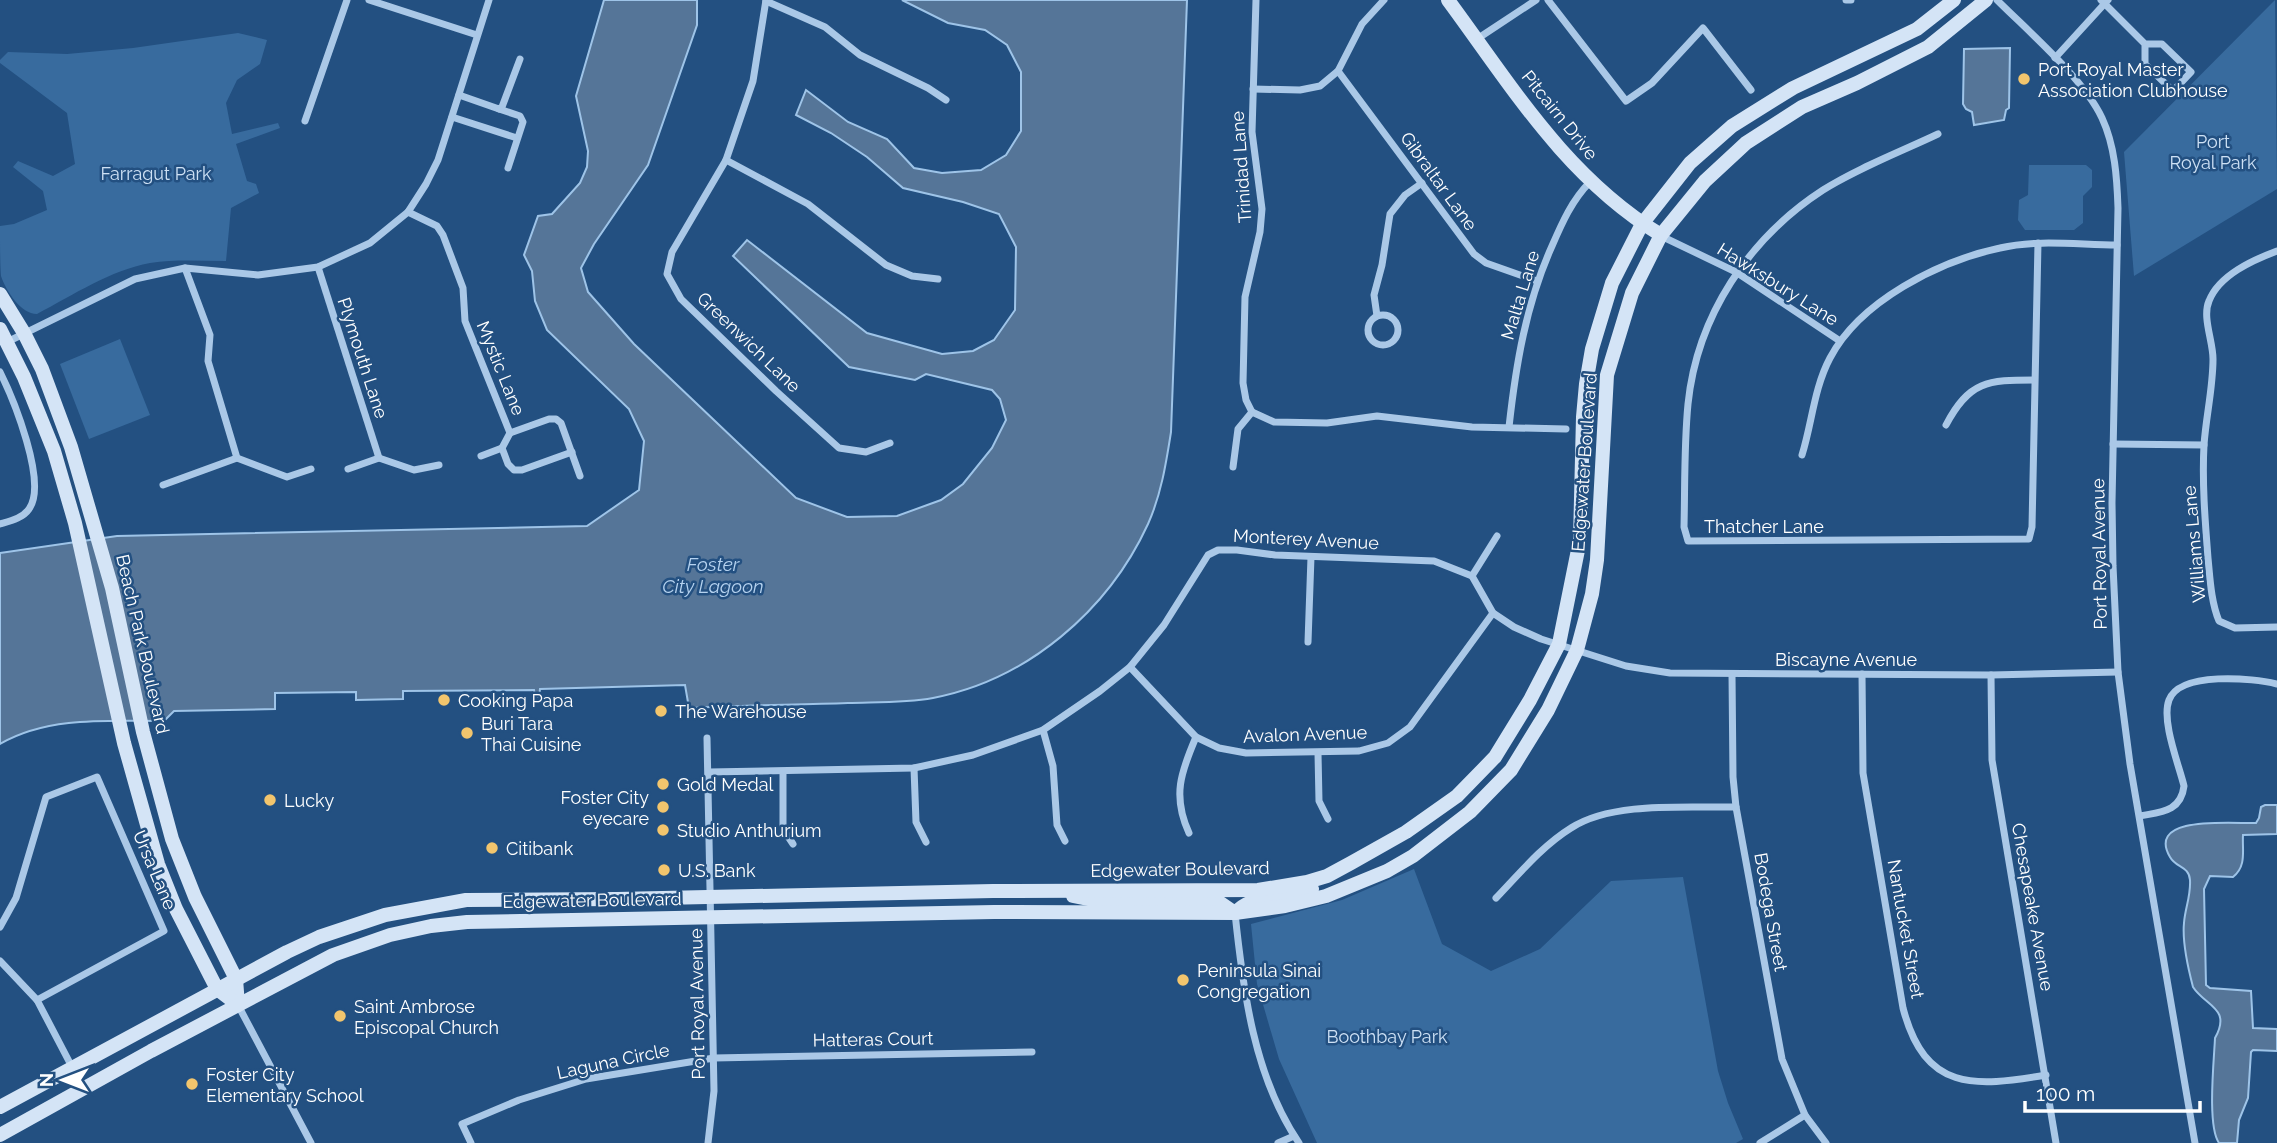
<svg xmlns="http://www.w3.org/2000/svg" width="2277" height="1143" viewBox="0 0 2277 1143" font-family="Raleway,sans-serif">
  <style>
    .green { fill: #386b9e }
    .water { fill: #557598; stroke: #9ec4e8; stroke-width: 2 }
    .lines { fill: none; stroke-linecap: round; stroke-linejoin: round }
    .street { stroke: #aac8e7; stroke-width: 7 }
    .secondary { stroke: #d4e4f6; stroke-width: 14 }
    .poi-dot { fill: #f2c56d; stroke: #235081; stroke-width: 2.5 }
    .labels { text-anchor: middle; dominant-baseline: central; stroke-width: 5; stroke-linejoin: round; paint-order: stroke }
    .poi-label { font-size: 18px; fill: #fff; stroke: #235081; text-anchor: start }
    .street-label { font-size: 18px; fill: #fff; stroke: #235081 }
    .park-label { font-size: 18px; fill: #cee1f5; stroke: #235081 }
    .water-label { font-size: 19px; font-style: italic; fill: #b5d2ef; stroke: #235081 }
  </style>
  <rect width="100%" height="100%" fill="#235081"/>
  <!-- green -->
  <g class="green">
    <path d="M2275,0L2277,189L2134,276L2124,152Z"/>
    <path d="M238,33L267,40L260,64L237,80L226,103L232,134L278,123L280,128L236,144L247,181L256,184L259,193L231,208L226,261C201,261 175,259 150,263C111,270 73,295 37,314C21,314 6,291 1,276C0,265 0,239 0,226L14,224L47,210L43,191L13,167L18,161L53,176L75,164L67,113L0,63V60L8,52L67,54L133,48Z"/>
    <path d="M2029,165H2086L2092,170V187L2083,196V223L2074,230H2025L2018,220L2019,200L2028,195Z"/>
    <path d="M120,339L150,415L89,439L60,364Z"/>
    <path d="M1414,869L1442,944L1491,971L1540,949L1611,881L1683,877L1718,1071L1728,1103L1743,1139L1736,1143H1317L1279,1059L1257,984L1251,924L1342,900Z"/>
  </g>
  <!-- water -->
  <g class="water">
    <path d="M604,0H697V25L648,165L594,244L581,268L588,292L634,344L796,498L847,517L897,516L941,500L963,484L992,448L1006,420L1000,399L992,390L926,374L915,380L849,367L733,256L747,240L867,333L942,354L973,351L994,340L1015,310L1016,247L999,214L963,202L903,188L867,157L831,133L796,115L806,90L848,122L887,139L914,168L942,173L981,170L1006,155L1021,131V72L1007,45L985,30L948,23L902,0H1187L1171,432C1166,464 1161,495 1148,524C1108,611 1027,680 933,698C905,703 876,702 848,703C795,705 742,705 689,708L685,685L540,689L539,697H535L534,690L403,691V699L356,700V692L275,693V709L174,711L164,721C110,721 48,716 0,744V553L117,536L587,526L639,490L644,441L629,409L547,330L535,301L532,271L524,255L538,216L552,214L580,183L587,167L588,151L576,96Z"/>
    <path d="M2010,48L2009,108L2006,110L2004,120L1974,125L1972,112L1966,109L1963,104L1964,49Z"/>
    <path d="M2265,805H2277V834L2243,835C2242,850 2247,866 2233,877L2210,876L2204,889L2206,985L2210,988L2251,991L2253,1028L2277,1029V1051L2253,1050L2251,1052L2248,1098L2239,1120L2237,1143H2219C2207,1126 2214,1061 2215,1038C2232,1008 2205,1006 2193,987C2188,968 2182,943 2184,923C2185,908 2191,896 2190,880C2189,866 2176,868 2170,857C2145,814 2235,824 2256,823L2259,818L2261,807Z"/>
  </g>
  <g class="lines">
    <!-- street -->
    <g class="street">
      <path d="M369,0L477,35"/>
      <path d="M766,0L753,81L726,160L672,252L667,274L681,299L776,391L839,448L866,452L890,443"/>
      <path d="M1548,0L1626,101L1652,83L1703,28L1751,90"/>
      <path d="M1846,0H1851"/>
      <path d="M1997,0C2028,31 2084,79 2102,118C2115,146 2117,178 2118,208L2112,503L2113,566L2118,672L2130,764L2195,1143"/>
      <path d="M2101,0L2145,44V64L2173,91L2191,72L2162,44H2145"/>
      <path d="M766,1L825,27L860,55L928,88L946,100"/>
      <path d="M1477,39L1536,0"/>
      <path d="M2055,58L2108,0"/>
      <path d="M1338,71L1474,254L1486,263L1537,281"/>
      <path d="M1253,89L1300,90L1320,86L1338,71L1362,24L1384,0"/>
      <path d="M459,95L499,109L502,107L520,59"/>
      <path d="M499,109L520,116L523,122L508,168"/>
      <path d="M452,117L517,138"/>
      <path d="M305,121L347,0"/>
      <path d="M1938,134C1900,152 1858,168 1823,190C1749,238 1697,316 1688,404C1684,445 1685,486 1684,527L1688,541L2029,539L2032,527L2038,243"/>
      <path d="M726,160L808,204L886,265L912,276L938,279"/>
      <path d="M408,212L437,226L443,235L463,288L465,321L510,433L549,419H556L561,423L580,476"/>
      <path d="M1661,236L1736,272L1840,341"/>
      <path d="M2277,251C2253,260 2219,275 2209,301C2202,317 2213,341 2213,359C2213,388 2206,416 2204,445C2202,482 2205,520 2208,558C2210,578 2211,602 2219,621L2235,628L2277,627"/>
      <path d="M318,267L379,458"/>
      <path d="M185,268L210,335L208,361L237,458L287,477L311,469"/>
      <circle cx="1383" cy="330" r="15"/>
      <path d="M1377,316L1374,295L1382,265L1390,214L1405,195L1422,183"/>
      <path d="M7,342L135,279L185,268L258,275L318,267L370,243L408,212L426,184L438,160L489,0"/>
      <path d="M0,372C13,398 48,483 29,509C23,518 10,521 0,524"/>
      <path d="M1252,412L1274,422L1327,423L1377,416L1472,427L1566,429"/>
      <path d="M1946,425C1969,381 1988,380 2034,380"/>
      <path d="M1509,427C1516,364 1526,304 1552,246C1562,223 1572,200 1590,182"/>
      <path d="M510,433L502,448L508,464L514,470H522L572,452"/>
      <path d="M2113,444L2204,445"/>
      <path d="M1802,455C1812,423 1814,388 1830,358C1860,301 1939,261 2000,248C2038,239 2079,245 2117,245"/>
      <path d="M481,456L502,448"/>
      <path d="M1233,467L1238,429L1252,412L1246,400L1243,383L1245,297L1260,232L1262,209L1252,132L1256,0"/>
      <path d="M348,469L379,458L414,470L439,465"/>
      <path d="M163,485L237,458"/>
      <path d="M1472,576L1497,536"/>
      <path d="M1308,642L1311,557"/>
      <path d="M1130,667L1196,737L1219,748L1246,753L1359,751L1388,743L1410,727L1493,613"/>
      <path d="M1732,674L1733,777L1736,807L1782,1059L1805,1115L1826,1143"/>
      <path d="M1862,674L1863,773L1903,1008C1925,1092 1974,1087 2046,1075"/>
      <path d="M1991,675L1992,760L2056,1143"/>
      <path d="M1043,730L1053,766L1057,825L1065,841"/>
      <path d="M707,738L714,1091L708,1143"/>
      <path d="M1318,753L1319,801L1328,819"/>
      <path d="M914,768L916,822L926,842"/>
      <path d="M709,772L914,768L973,755L1043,730L1100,691L1130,667L1164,625L1208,555L1218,550H1237L1275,555L1434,561L1472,576L1493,613L1514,627L1541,639L1626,666L1670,673L1991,675L2118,672"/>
      <path d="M783,772V829L793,844"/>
      <path d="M2140,816C2160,812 2181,812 2184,786C2179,765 2161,721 2169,700C2180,671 2253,678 2277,684"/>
      <path d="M1189,833C1172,796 1181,772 1196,737"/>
      <path d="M1496,898C1519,874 1542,846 1571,828C1612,801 1688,808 1736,807"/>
      <path d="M1235,913C1243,990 1254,1077 1299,1143"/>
      <path d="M0,927L16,898L46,797L97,777L164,931L37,1000"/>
      <path d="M0,961L37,1000L72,1067"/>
      <path d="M238,1005L311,1143"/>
      <path d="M471,1143L462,1124L519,1100L586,1079L714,1058L1032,1052"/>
      <path d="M1278,1143L1294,1136"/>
      <path d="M1760,1143L1805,1115"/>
    </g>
    <!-- secondary -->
    <g class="secondary">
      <path d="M1448,0C1513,88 1566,177 1661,235"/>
      <path d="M0,294L24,333L42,369L71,447L112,588L143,732L172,839L195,897L236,979L238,1005"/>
      <path d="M0,329L24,377L54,451L75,523L124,743L158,864L176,909L217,989L238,1005"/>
      <path d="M1073,896L1098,901L1219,902L1235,913"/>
      <path d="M1238,910C1255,894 1290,896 1312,889"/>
      <path d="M0,1107L287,952L319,937L385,915L466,900L617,899L993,891L1258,890L1307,882L1327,876L1351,863L1406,832L1457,796L1495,757L1530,700L1559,644L1580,540L1583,417L1586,384L1592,349L1612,283L1642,224L1690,163L1732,126L1793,88L1917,29L1954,0"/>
      <path d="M0,1135L151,1051L333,955L390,935L431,926L467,922L994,912L1235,913L1285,906L1326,896L1387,871L1413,856L1470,812L1511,770L1548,710L1577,650L1592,594L1597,560L1607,375L1632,293L1661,235L1705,181L1746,143L1802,107L1857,83L1928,47L1986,0"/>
    </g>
  </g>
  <!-- markers -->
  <g class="poi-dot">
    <circle cx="2024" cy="79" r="7"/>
    <circle cx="444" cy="700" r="7"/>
    <circle cx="661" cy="711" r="7"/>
    <circle cx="467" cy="733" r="7"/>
    <circle cx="663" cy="784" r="7"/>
    <circle cx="270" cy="800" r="7"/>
    <circle cx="663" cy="807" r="7"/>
    <circle cx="663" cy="830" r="7"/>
    <circle cx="492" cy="848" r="7"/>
    <circle cx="664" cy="870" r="7"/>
    <circle cx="1183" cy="980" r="7"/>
    <circle cx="340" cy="1016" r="7"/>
    <circle cx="192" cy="1084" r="7"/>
  </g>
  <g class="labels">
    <!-- poi labels -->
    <g class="poi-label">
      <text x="2038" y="69">Port Royal Master<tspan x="2038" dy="21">Association Clubhouse</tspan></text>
      <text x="458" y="700">Cooking Papa</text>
      <text x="675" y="711">The Warehouse</text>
      <text x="481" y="723">Buri Tara<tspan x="481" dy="21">Thai Cuisine</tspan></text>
      <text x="677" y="784">Gold Medal</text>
      <text x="649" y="797" text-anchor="end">Foster City<tspan x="649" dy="21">eyecare</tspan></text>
      <text x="284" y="800">Lucky</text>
      <text x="677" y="830">Studio Anthurium</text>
      <text x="506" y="848">Citibank</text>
      <text x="678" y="870">U.S. Bank</text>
      <text x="1197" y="970">Peninsula Sinai<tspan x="1197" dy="21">Congregation</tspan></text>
      <text x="354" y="1006">Saint Ambrose<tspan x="354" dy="21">Episcopal Church</tspan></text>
      <text x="206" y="1074">Foster City<tspan x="206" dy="21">Elementary School</tspan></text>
    </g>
    <!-- street labels -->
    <g class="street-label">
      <text transform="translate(1560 115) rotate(51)">Pitcairn Drive</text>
      <text transform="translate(1241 167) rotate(-94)">Trinidad Lane</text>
      <text transform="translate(1439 181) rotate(54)">Gibraltar Lane</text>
      <text transform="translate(1778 284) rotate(32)">Hawksbury Lane</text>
      <text transform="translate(1520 295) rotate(-73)">Malta Lane</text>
      <text transform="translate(749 342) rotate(44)">Greenwich Lane</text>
      <text transform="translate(363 358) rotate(72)">Plymouth Lane</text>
      <text transform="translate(501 368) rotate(68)">Mystic Lane</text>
      <text transform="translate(1584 462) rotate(-86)">Edgewater Boulevard</text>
      <text x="1764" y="526">Thatcher Lane</text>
      <text transform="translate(1306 539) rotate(3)">Monterey Avenue</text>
      <text transform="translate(2194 544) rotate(-95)">Williams Lane</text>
      <text transform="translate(2099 554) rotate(-91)">Port Royal Avenue</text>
      <text transform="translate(143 644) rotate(77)">Beach Park Boulevard</text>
      <text x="1846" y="659">Biscayne Avenue</text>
      <text transform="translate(1305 734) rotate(-2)">Avalon Avenue</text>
      <text transform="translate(1180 869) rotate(-1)">Edgewater Boulevard</text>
      <text transform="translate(155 870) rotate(67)">Ursa Lane</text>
      <text transform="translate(592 900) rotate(-1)">Edgewater Boulevard</text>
      <text transform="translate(2033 907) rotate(80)">Chesapeake Avenue</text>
      <text transform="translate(1771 912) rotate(80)">Bodega Street</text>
      <text transform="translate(1906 929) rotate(80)">Nantucket Street</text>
      <text transform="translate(697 1004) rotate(-91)">Port Royal Avenue</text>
      <text transform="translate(873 1039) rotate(-1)">Hatteras Court</text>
      <text transform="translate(613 1061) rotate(-12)">Laguna Circle</text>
    </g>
    <!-- park labels -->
    <g class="park-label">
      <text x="2213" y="141">Port<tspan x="2213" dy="21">Royal Park</tspan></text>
      <text x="156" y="173">Farragut Park</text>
      <text x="1387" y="1036">Boothbay Park</text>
    </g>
    <!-- water labels -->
    <g class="water-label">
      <text x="713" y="564">Foster<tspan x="713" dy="22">City Lagoon</tspan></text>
    </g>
  </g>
  <!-- north arrow -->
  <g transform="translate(63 1080) rotate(270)" stroke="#235081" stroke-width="5" paint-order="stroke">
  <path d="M0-5L12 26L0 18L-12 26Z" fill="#ffffff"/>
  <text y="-10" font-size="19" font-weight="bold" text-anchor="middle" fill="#ffffff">N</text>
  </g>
  <!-- scale -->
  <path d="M2025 1101v10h175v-10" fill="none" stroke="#ffffff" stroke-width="3.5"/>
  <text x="2036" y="1101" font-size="21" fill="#ffffff" stroke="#235081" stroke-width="5" paint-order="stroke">100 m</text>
</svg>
